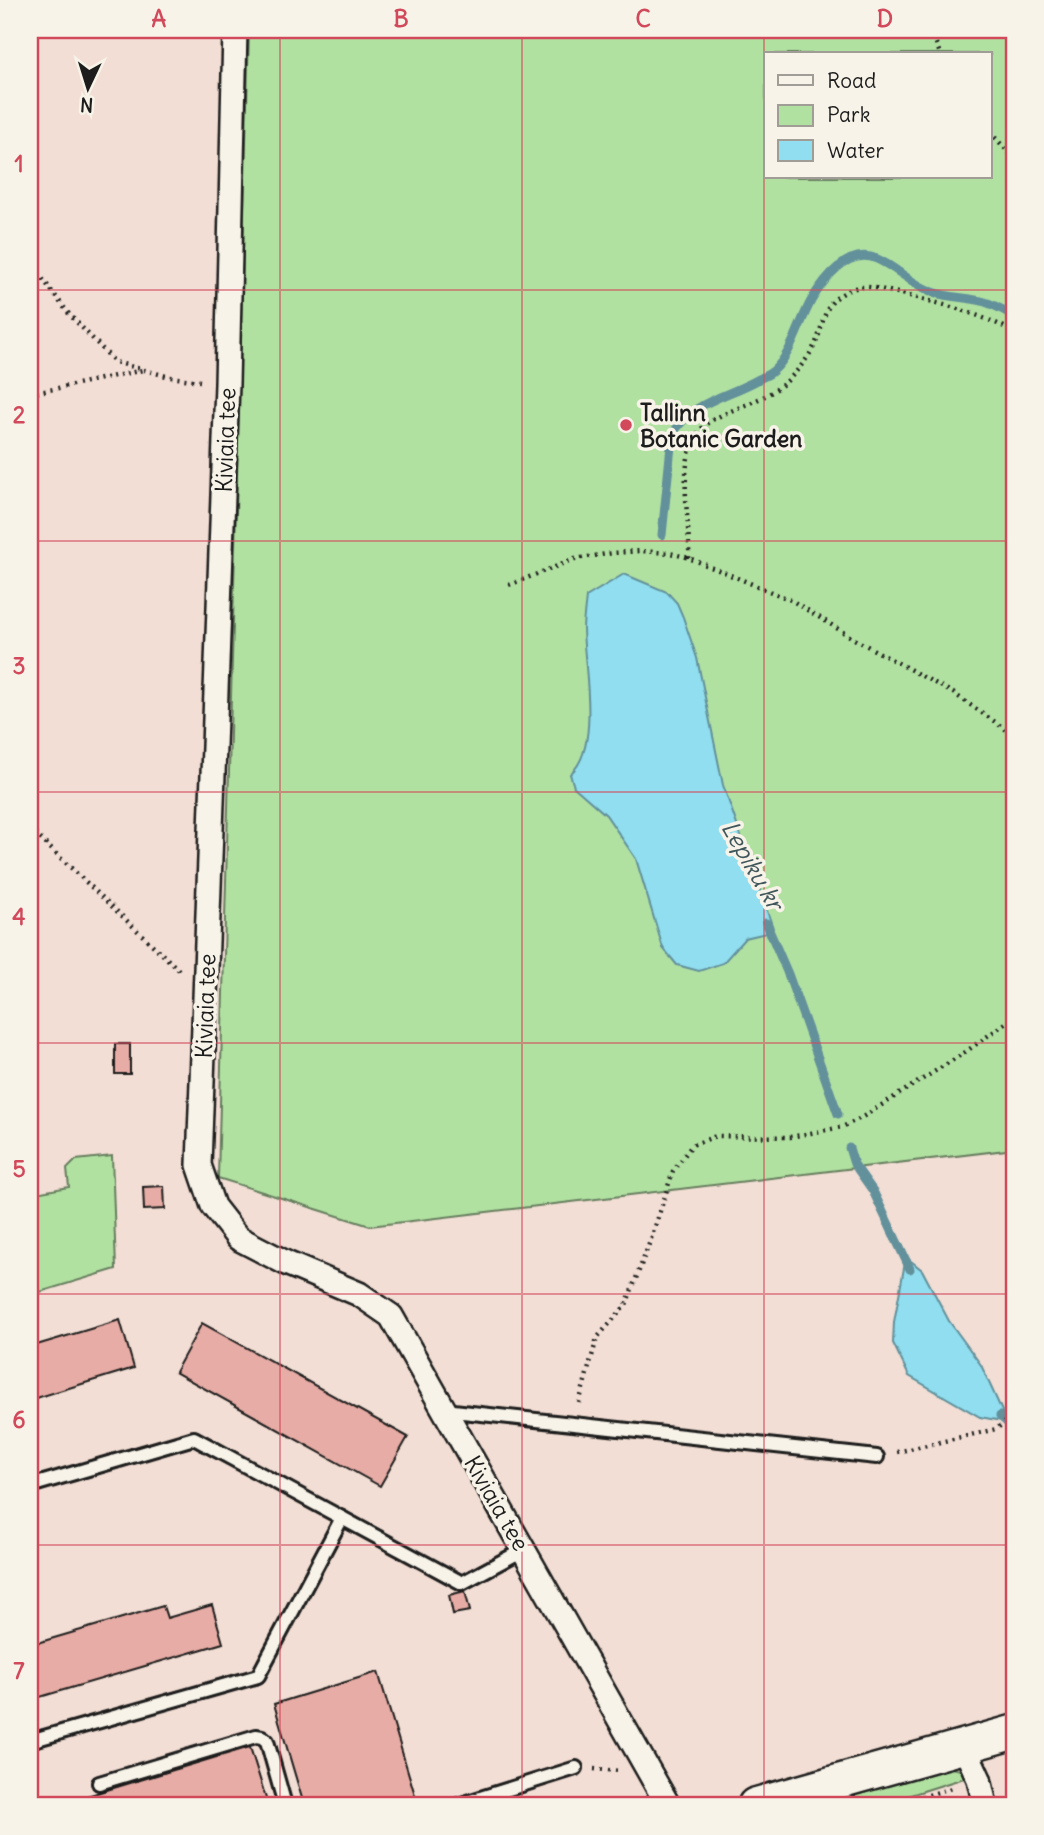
<svg xmlns="http://www.w3.org/2000/svg" width="1044" height="1835" viewBox="0 0 1044 1835" font-family="Delius,sans-serif">
  <style>
    .green { fill: #b1e1a1; stroke: #667e5e; stroke-width: 2; fill-rule: evenodd }
    .water { fill: #90deef; stroke: #62909b; stroke-width: 2 }
    .lines { fill: none; stroke-linecap: round; stroke-linejoin: round }
    .stream { stroke: #62909b; stroke-width: 9 }
    .building { fill: #e7aca5; stroke: #1c1c1c; stroke-width: 2 }
    .lane-casing { stroke: #1c1c1c; stroke-width: 18 }
    .street-casing { stroke: #1c1c1c; stroke-width: 28 }
    .secondary-casing { stroke: #1c1c1c; stroke-width: 38 }
    .path { stroke: #1c1c1c; stroke-width: 4.5; stroke-dasharray: 2 5; stroke-linecap: butt }
    .lane { stroke: #f7f3e8; stroke-width: 12 }
    .street { stroke: #f7f3e8; stroke-width: 23 }
    .secondary { stroke: #f7f3e8; stroke-width: 33 }
    .grid { fill: none; stroke: #d1495b; stroke-width: 2; stroke-opacity: 0.55 }
    .poi-dot { fill: #d1495b; stroke: #f7f3e8; stroke-width: 2.5 }
    .labels { text-anchor: middle; dominant-baseline: central; stroke-width: 7; stroke-linejoin: round; paint-order: stroke }
    .poi-label { font-size: 23px; font-weight: bold; fill: #1c1c1c; stroke: #f7f3e8; text-anchor: start }
    .street-label { font-size: 23px; fill: #1c1c1c; stroke: #f7f3e8 }
    .water-label { font-size: 24px; font-style: italic; fill: #3f565b; stroke: #f7f3e8 }
    .neatline { fill: none; stroke: #d1495b; stroke-width: 2.5 }
    .grid-label { font-size: 23px; text-anchor: middle; font-weight: bold; fill: #d1495b }
  </style>
  <rect width="100%" height="100%" fill="#f2ded4"/>
  <filter id="ink" filterUnits="userSpaceOnUse"><feTurbulence type="fractalNoise" baseFrequency=".0143" numOctaves="2"/><feDisplacementMap in="SourceGraphic" scale="14" xChannelSelector="R" yChannelSelector="G"/><feConvolveMatrix kernelMatrix="1 2 1 2 8 2 1 2 1" color-interpolation-filters="sRGB"/></filter>
  <g filter="url(#ink)">
    <!-- green -->
    <g class="green">
      <path d="M249,30H1014V1149L370,1226L218,1178ZM766,54H990V177H766Z"/>
      <path d="M112,1156L116,1269L30,1295V1194L69,1187L67,1169L76,1160Z"/>
      <path d="M951,1768L961,1770L964,1778L879,1805H814L939,1769Z"/>
    </g>
    <!-- water -->
    <g class="water">
      <path d="M624,574L667,592L677,603L683,617L697,658L723,785L773,928L771,932L745,938L723,963L699,971L677,965L663,948L636,859L606,815L574,787L570,774C601,749 584,666 583,630C583,620 585,608 586,597Z"/>
      <path d="M906,1257L922,1270L949,1321L981,1365L1007,1422L980,1417L909,1376L893,1343L894,1322Z"/>
    </g>
    <g class="lines">
      <!-- stream -->
      <g class="stream">
        <path d="M662,535L672,436C690,401 728,397 759,379C763,377 770,374 773,371C792,354 799,323 811,301C824,279 848,247 877,259C896,267 912,285 933,292C949,298 968,297 985,302C995,305 1005,311 1014,316"/>
        <path d="M766,923L788,974L838,1114"/>
        <path d="M849,1148L854,1164L873,1191L910,1269"/>
        <path d="M1000,1416L1014,1429"/>
      </g>
    </g>
    <!-- building -->
    <g class="building">
      <rect x="115" y="1044" width="15" height="30"/>
      <path d="M164,1186L165,1209L144,1210L143,1187Z"/>
      <path d="M120,1320L134,1368L30,1400V1347Z"/>
      <path d="M202,1323L408,1437L380,1486L175,1372Z"/>
      <path d="M465,1591L470,1611L453,1614L449,1595Z"/>
      <path d="M212,1605L223,1643L30,1700V1645L163,1606L167,1618Z"/>
      <path d="M378,1672L418,1805H304L274,1704Z"/>
      <path d="M250,1747L268,1805H57Z"/>
    </g>
    <g class="lines">
      <defs>
        <g id="lane">
          <path d="M444,1410L877,1457"/>
          <path d="M30,1486L194,1438L462,1583L523,1550"/>
          <path d="M30,1741L258,1676L342,1518"/>
          <path d="M99,1783L256,1736L262,1737L267,1741L285,1805"/>
          <path d="M458,1805L576,1768"/>
        </g>
        <g id="street">
          <path d="M235,30L227,384L199,1165L213,1206L238,1238L286,1263L359,1294L391,1316L668,1805"/>
          <path d="M964,1746L979,1779L985,1805"/>
        </g>
        <path id="secondary" d="M755,1805L1014,1732"/>
      </defs>
      <!-- lane casing -->
      <use href="#lane" class="lane-casing"/>
      <!-- street casing -->
      <use href="#street" class="street-casing"/>
      <!-- secondary casing -->
      <use href="#secondary" class="secondary-casing"/>
      <!-- path -->
      <g class="path">
        <path d="M931,30L940,54"/>
        <path d="M990,132L1014,158"/>
        <path d="M30,262L69,314L115,362L170,377L200,381"/>
        <path d="M30,394L143,370"/>
        <path d="M689,558C691,517 670,442 714,419C740,405 767,400 789,379C800,368 811,355 817,340C822,328 823,312 833,301C840,294 851,288 861,287C873,286 887,291 898,293C938,303 977,312 1014,332"/>
        <path d="M509,585L575,559L613,553L641,551L670,553L689,558L791,600L856,640L953,693L1014,735"/>
        <path d="M30,829L179,970"/>
        <path d="M579,1403L597,1338L626,1305L652,1236L673,1171L692,1145L716,1136L790,1137L842,1127L861,1118L964,1053L1014,1017"/>
        <path d="M897,1452L996,1429L1014,1415"/>
        <path d="M594,1769L620,1771"/>
        <path d="M895,1805L955,1787"/>
      </g>
      <!-- lane -->
      <use href="#lane" class="lane"/>
      <!-- street -->
      <use href="#street" class="street"/>
      <!-- secondary -->
      <use href="#secondary" class="secondary"/>
    </g>
  </g>
  <!-- grid -->
  <path class="grid" d="M280,30V1805M522,30V1805M764,30V1805M30,290H1014M30,541H1014M30,792H1014M30,1043H1014M30,1294H1014M30,1545H1014"/>
  <!-- markers -->
  <circle class="poi-dot" cx="626" cy="425" r="7"/>
  <g class="labels">
    <!-- poi labels -->
    <g class="poi-label">
      <text x="640" y="412">Tallinn<tspan x="640" dy="26">Botanic Garden</tspan></text>
    </g>
    <!-- street labels -->
    <g class="street-label">
      <text transform="translate(225 440) rotate(-88)">Kiviaia tee</text>
      <text transform="translate(205 1006) rotate(-88)">Kiviaia tee</text>
      <text transform="translate(497 1503) rotate(60)">Kiviaia tee</text>
    </g>
    <!-- water labels -->
    <g class="water-label">
      <text transform="translate(753 865) rotate(60)">Lepiku kr</text>
    </g>
  </g>
  <!-- margin -->
  <rect width="1044" height="1835" fill="none" stroke="#f7f3e8" stroke-width="77"/>
  <!-- legend -->
  <rect x="764" y="52" width="228" height="126" fill="#f7f3e8" stroke="#9f9d96" stroke-width="2"/>
  <rect x="778" y="75" width="35" height="10" fill="#f7f3e8" stroke="#9f9d96" stroke-width="2"/>
  <text x="827" y="88" font-size="21" fill="#1c1c1c">Road</text>
  <rect x="778" y="105" width="35" height="21" fill="#b1e1a1" stroke="#9f9d96" stroke-width="2"/>
  <text x="827" y="122" font-size="21" fill="#1c1c1c">Park</text>
  <rect x="778" y="140" width="35" height="21" fill="#90deef" stroke="#9f9d96" stroke-width="2"/>
  <text x="827" y="158" font-size="21" fill="#1c1c1c">Water</text>
  <!-- north arrow -->
  <g transform="translate(88 88) rotate(184)" stroke="#f7f3e8" stroke-width="5" paint-order="stroke">
  <path d="M0-5L12 26L0 18L-12 26Z" fill="#1c1c1c"/>
  <text y="-10" font-size="19" font-weight="bold" text-anchor="middle" fill="#1c1c1c">N</text>
  </g>
  <rect x="38" y="38" width="968" height="1759" class="neatline"/>
  <g class="grid-label">
    <text x="159" y="27">A</text>
    <text x="401" y="27">B</text>
    <text x="643" y="27">C</text>
    <text x="885" y="27">D</text>
    <text x="19" y="172">1</text>
    <text x="19" y="423">2</text>
    <text x="19" y="674">3</text>
    <text x="19" y="925">4</text>
    <text x="19" y="1177">5</text>
    <text x="19" y="1428">6</text>
    <text x="19" y="1679">7</text>
  </g>
</svg>
